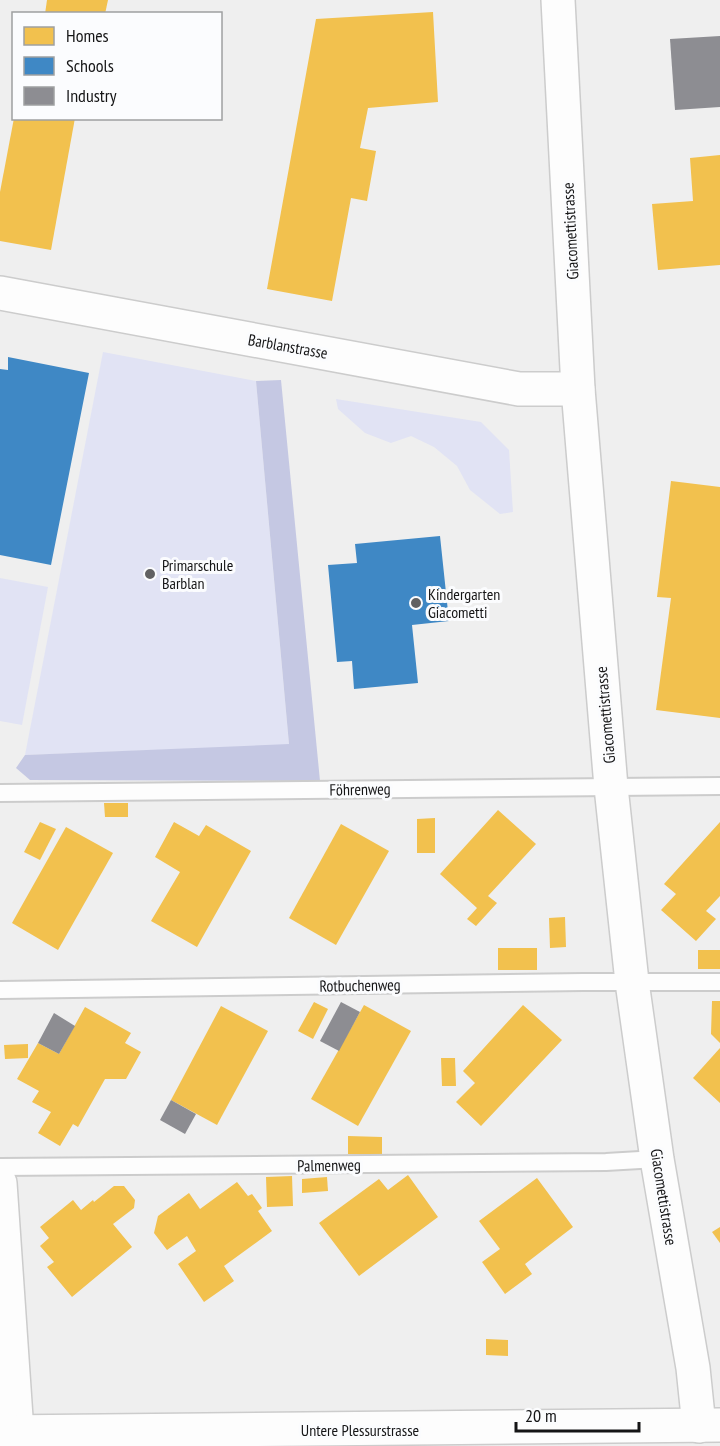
<svg xmlns="http://www.w3.org/2000/svg" width="720" height="1446" viewBox="0 0 720 1446" font-family="'PT Sans Narrow',sans-serif">
  <style>
    .green { fill: #e1e3f4 }
    .forest { fill: #c5c8e3 }
    .homes { fill: #f2c14e }
    .schools { fill: #3f88c5 }
    .industry { fill: #8d8d92 }
    .lines { fill: none; stroke-linecap: round; stroke-linejoin: round }
    .lane-casing { stroke: #ccc; stroke-width: 20 }
    .street-casing { stroke: #ccc; stroke-width: 36 }
    .lane { stroke: #fdfdfd; stroke-width: 16 }
    .street { stroke: #fdfdfd; stroke-width: 33 }
    .poi-dot { fill: #616162; stroke: #fbfcfe; stroke-width: 2 }
    .labels { text-anchor: middle; dominant-baseline: central; stroke-width: 6; stroke-linejoin: round; paint-order: stroke }
    .street-label { font-size: 16px; fill: #151516; stroke: #fbfcfe }
    .poi-label { font-size: 16px; fill: #151516; stroke: #fbfcfe; text-anchor: start }
  </style>
  <rect width="100%" height="100%" fill="#efefef"/>
  <!-- green -->
  <g class="green">
    <path d="M103,352L256,381L289,745L25,755Z"/>
    <path d="M336,399L481,422L509,450L513,512L500,514L470,490L457,466L434,447L411,436L391,443L365,433L338,409Z"/>
    <path d="M0,578L48,587L22,725L0,721Z"/>
  </g>
  <!-- forest -->
  <path class="forest" d="M281,380L320,781L30,780L16,768L25,755L289,744L256,381Z"/>
  <!-- homes -->
  <g class="homes">
    <path d="M47,0H108L105,14H45Z"/>
    <path d="M433,12L438,102L368,108L360,148L376,151L367,201L351,198L332,301L267,289L316,19Z"/>
    <path d="M14,118H75L51,250L0,241V192Z"/>
    <path d="M720,155V265L658,270L652,204L693,201L690,158Z"/>
    <path d="M671,481L720,487V718L656,710L671,598L657,597Z"/>
    <path d="M104,803H128V817H105Z"/>
    <path d="M498,810L536,844L488,896L497,903L476,926L467,919L477,908L440,874Z"/>
    <path d="M435,818V853H417V819Z"/>
    <path d="M40,822L56,829L40,860L24,852Z"/>
    <path d="M174,822L199,836L206,825L251,851L197,947L151,921L180,872L155,857Z"/>
    <path d="M720,822V896L706,911L716,919L696,941L661,910L676,894L664,884Z"/>
    <path d="M341,824L389,851L336,945L289,918Z"/>
    <path d="M66,827L113,853L58,950L12,923Z"/>
    <path d="M565,917L566,947L550,948L549,918Z"/>
    <rect x="498" y="948" width="39" height="22"/>
    <rect x="698" y="950" width="22" height="19"/>
    <path d="M712,1001H720V1043L711,1034Z"/>
    <path d="M314,1002L328,1009L313,1039L298,1031Z"/>
    <path d="M364,1005L411,1031L358,1126L311,1099Z"/>
    <path d="M523,1005L562,1040L481,1126L456,1102L475,1083L463,1071Z"/>
    <path d="M221,1006L268,1031L217,1125L171,1100Z"/>
    <path d="M85,1007L131,1033L125,1043L141,1052L126,1079H105L78,1127L73,1124L60,1146L38,1133L51,1112L32,1102L39,1091L17,1079L38,1043L59,1054Z"/>
    <path d="M28,1044V1058L5,1059L4,1045Z"/>
    <path d="M720,1048V1103L693,1078Z"/>
    <path d="M441,1058H455L456,1086H442Z"/>
    <path d="M348,1136L382,1137V1155L348,1154Z"/>
    <path d="M408,1175L438,1217L359,1276L319,1223L379,1179L388,1190Z"/>
    <path d="M292,1176L293,1206L267,1207L266,1177Z"/>
    <path d="M327,1177L328,1191L302,1193V1179Z"/>
    <path d="M537,1178L573,1227L525,1264L532,1274L505,1294L482,1262L500,1249L479,1221Z"/>
    <path d="M237,1182L248,1196L252,1194L262,1208L258,1211L272,1231L224,1266L234,1281L204,1302L178,1264L196,1251L187,1236L167,1250L154,1233L158,1216L189,1193L200,1209Z"/>
    <path d="M114,1186H124L135,1200L134,1208L113,1224L132,1247L72,1297L47,1267L54,1262L40,1246L49,1238L40,1227L73,1200L81,1210L93,1200L94,1202Z"/>
    <path d="M720,1227V1243L712,1232Z"/>
    <path d="M486,1339L508,1340V1356L486,1355Z"/>
  </g>
  <!-- schools -->
  <g class="schools">
    <path d="M8,357L89,373L51,565L0,555V369L8,370Z"/>
    <path d="M440,536L449,621L412,625L418,683L354,689L352,661L337,662L328,565L357,563L355,544Z"/>
  </g>
  <!-- industry -->
  <g class="industry">
    <path d="M720,36V107L675,110L670,39Z"/>
    <path d="M341,1002L360,1012L339,1051L320,1041Z"/>
    <path d="M54,1013L75,1026L59,1054L38,1043Z"/>
    <path d="M171,1100L196,1114L185,1134L160,1120Z"/>
  </g>
  <g class="lines">
    <defs>
      <g id="lane">
        <path d="M0,793L720,786"/>
        <path d="M0,990L583,982H720"/>
        <path d="M0,1167L606,1162L657,1159"/>
      </g>
      <g id="street">
        <path d="M558,0L578,389L611,787L632,982L657,1159L693,1368L699,1426"/>
        <path d="M0,293L519,389H578"/>
        <path d="M0,1183L17,1432"/>
        <path d="M0,1432L720,1425"/>
      </g>
    </defs>
    <!-- lane casing -->
    <use href="#lane" class="lane-casing"/>
    <!-- street casing -->
    <use href="#street" class="street-casing"/>
    <!-- lane -->
    <use href="#lane" class="lane"/>
    <!-- street -->
    <use href="#street" class="street"/>
  </g>
  <!-- markers -->
  <g class="poi-dot">
    <circle cx="150" cy="574" r="6"/>
    <circle cx="416" cy="603" r="6"/>
  </g>
  <g class="labels">
    <!-- street labels -->
    <g class="street-label">
      <text transform="translate(570 231) rotate(-93)">Giacomettistrasse</text>
      <text transform="translate(288 346) rotate(10)">Barblanstrasse</text>
      <text transform="translate(605 715) rotate(-95)">Giacomettistrasse</text>
      <text transform="translate(360 789) rotate(-1)">Föhrenweg</text>
      <text transform="translate(360 985) rotate(-1)">Rotbuchenweg</text>
      <text transform="translate(329 1165) rotate(-1)">Palmenweg</text>
      <text transform="translate(664 1197) rotate(81)">Giacomettistrasse</text>
      <text x="360" y="1430">Untere Plessurstrasse</text>
    </g>
    <!-- poi labels -->
    <g class="poi-label">
      <text x="162" y="565">Primarschule<tspan x="162" dy="18">Barblan</tspan></text>
      <text x="428" y="594">Kindergarten<tspan x="428" dy="18">Giacometti</tspan></text>
    </g>
  </g>
  <!-- legend -->
  <rect x="12" y="12" width="210" height="108" fill="#fbfcfe" stroke="#9fa0a1" stroke-width="1.5"/>
  <rect x="24" y="27" width="30" height="18" fill="#f2c14e" stroke="#9fa0a1" stroke-width="1.5"/>
  <text x="66" y="42" font-size="18" fill="#151516">Homes</text>
  <rect x="24" y="57" width="30" height="18" fill="#3f88c5" stroke="#9fa0a1" stroke-width="1.5"/>
  <text x="66" y="72" font-size="18" fill="#151516">Schools</text>
  <rect x="24" y="87" width="30" height="18" fill="#8d8d92" stroke="#9fa0a1" stroke-width="1.5"/>
  <text x="66" y="102" font-size="18" fill="#151516">Industry</text>
  <!-- scale -->
  <path d="M516 1422v9h123v-9" fill="none" stroke="#151516" stroke-width="3"/>
  <text x="525" y="1422" font-size="18" fill="#151516" stroke="#fbfcfe" stroke-width="4.5" paint-order="stroke">20 m</text>
</svg>
